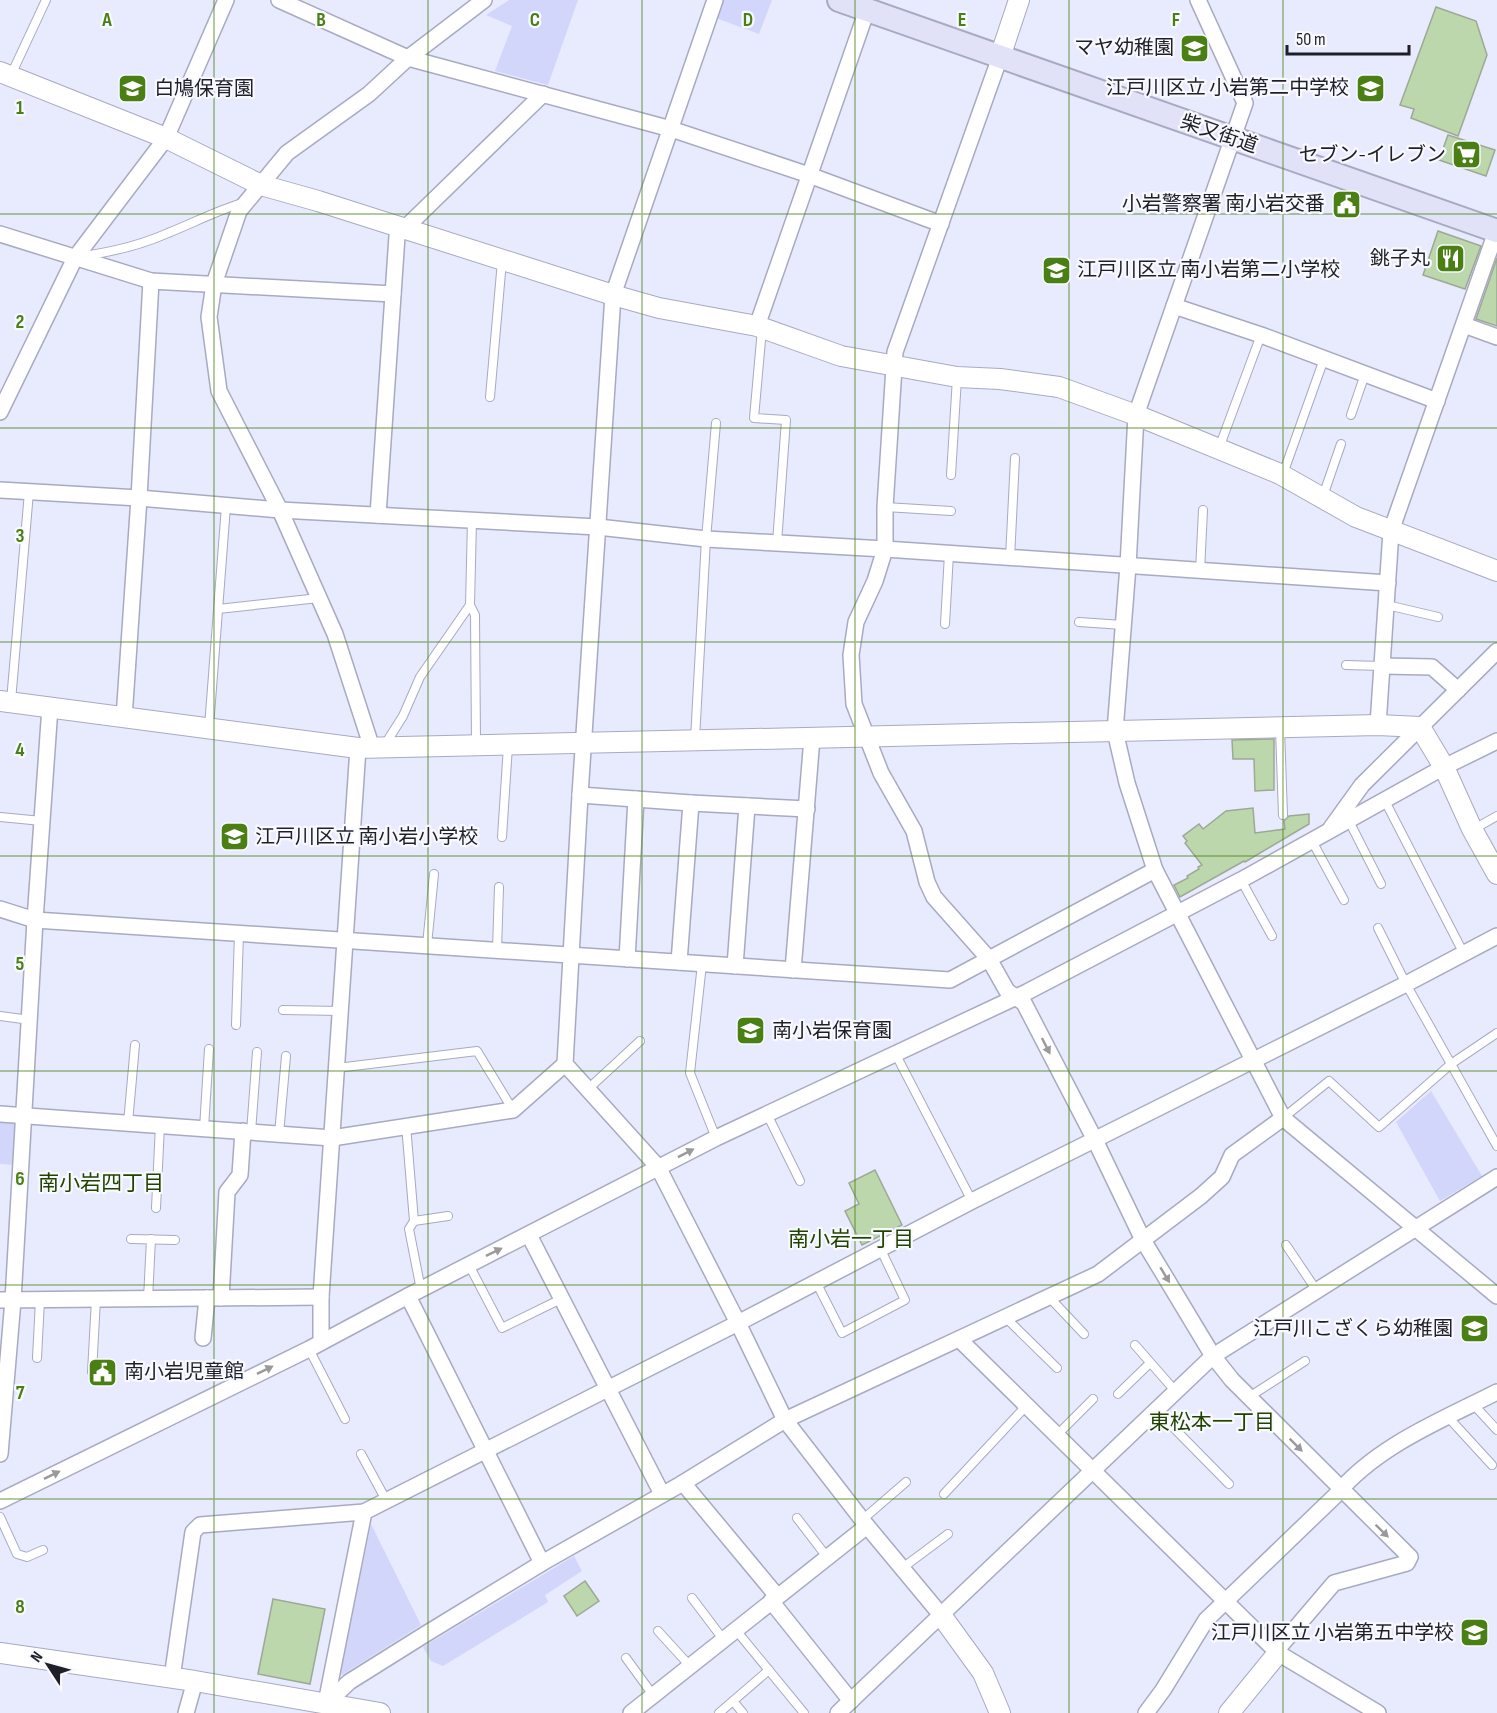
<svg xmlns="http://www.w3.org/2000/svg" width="1497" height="1713" viewBox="0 0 1497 1713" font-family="'Sofia Sans Condensed','Noto Sans JP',sans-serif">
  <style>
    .green { fill: #d2d6fa }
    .building { fill: #bdd7ad; stroke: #9ca994; stroke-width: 1.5 }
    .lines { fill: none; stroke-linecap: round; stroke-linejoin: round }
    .service-casing { stroke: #a8aac1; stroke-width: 10 }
    .minor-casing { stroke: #a8aac1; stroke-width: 18 }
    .tertiary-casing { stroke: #a8aac1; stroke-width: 22 }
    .secondary-casing { stroke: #a8aac1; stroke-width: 26 }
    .service { stroke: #fff; stroke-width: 8 }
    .minor { stroke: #fff; stroke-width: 15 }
    .tertiary { stroke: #fff; stroke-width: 20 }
    .secondary { stroke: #e1e2f8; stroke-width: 22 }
    .oneway { fill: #9a9a9e }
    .grid { fill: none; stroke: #4a7f14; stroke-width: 1.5; stroke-opacity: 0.55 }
    .labels { text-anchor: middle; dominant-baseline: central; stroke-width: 4.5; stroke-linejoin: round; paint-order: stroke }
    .poi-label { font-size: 20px; fill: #1e1f28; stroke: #f8f9fe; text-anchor: end }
    .street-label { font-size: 20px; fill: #1e1f28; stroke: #f8f9fe }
    .neighbourhood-label { font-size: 21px; fill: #224300; stroke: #f8f9fe }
    .grid-label { font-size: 20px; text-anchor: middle; font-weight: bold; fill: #4a7f14; stroke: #f8f9fe; stroke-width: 4.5; stroke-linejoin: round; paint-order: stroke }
  </style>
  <rect width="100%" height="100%" fill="#e8eafe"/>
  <!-- green -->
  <g class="green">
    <path d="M509,0H578L548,85L495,71L512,26L486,15Z"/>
    <path d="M723,0H772L759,34L716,18Z"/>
    <path d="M1431,1091L1482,1176L1440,1201L1396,1122Z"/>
    <path d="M0,1119L19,1121L16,1165L0,1164Z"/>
    <path d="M371,1524L421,1625L342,1675L340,1674Z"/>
    <path d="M574,1556L582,1571L545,1595L548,1602L443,1666L431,1661L423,1647Z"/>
  </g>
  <!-- building -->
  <g class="building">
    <path d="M1436,7L1476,21L1487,55L1458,136L1411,118L1414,109L1400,105Z"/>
    <path d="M1448,135L1495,150L1486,176L1439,160Z"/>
    <path d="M1343,196L1355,200L1350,212L1338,208Z"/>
    <path d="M1438,231L1481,246L1465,289L1423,275Z"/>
    <path d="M1497,258V326L1476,319Z"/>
    <path d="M1274,739V790L1255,791L1254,759H1233L1232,740Z"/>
    <path d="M1253,808L1255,833L1285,829L1284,821L1289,816L1309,814V824L1245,862L1244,861L1180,897L1174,885L1188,878L1187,876L1199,869L1198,867L1202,865L1185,843L1187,841L1183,836L1199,824L1203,829L1226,811Z"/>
    <path d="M875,1170L902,1225L862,1245L845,1211L859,1204L849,1183Z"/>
    <path d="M585,1581L599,1601L577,1616L564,1596Z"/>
    <path d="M273,1599L325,1609L310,1684L258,1674Z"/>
  </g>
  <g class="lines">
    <defs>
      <g id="service">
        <path d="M11,75L46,0"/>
        <path d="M83,256C112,252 141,245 168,233C193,223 216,211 242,203"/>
        <path d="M762,329L754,418L786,420L777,543"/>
        <path d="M490,397L502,261"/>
        <path d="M1351,415L1365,374"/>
        <path d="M1219,448L1261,335"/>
        <path d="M1283,474L1324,359"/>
        <path d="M951,475L957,378"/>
        <path d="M1323,496L1341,444"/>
        <path d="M885,507L951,511"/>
        <path d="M1010,558L1015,458"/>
        <path d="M1200,571L1203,510"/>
        <path d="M470,605L475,615L476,743"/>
        <path d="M1387,605L1438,617"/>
        <path d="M218,609L319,598"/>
        <path d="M1079,622L1123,625"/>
        <path d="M945,624L949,554"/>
        <path d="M1346,665L1382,666"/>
        <path d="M11,701L29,492"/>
        <path d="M209,727L226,506"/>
        <path d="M1280,729L1283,815"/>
        <path d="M695,739L706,539L716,423"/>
        <path d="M384,746L403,716L420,677L470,605L472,520"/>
        <path d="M1385,801L1464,954"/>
        <path d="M0,817L42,821"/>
        <path d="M1349,821L1381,884"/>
        <path d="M1474,829L1497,816"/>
        <path d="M502,837L508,746"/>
        <path d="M1312,841L1344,900"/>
        <path d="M1241,880L1272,936"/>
        <path d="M1378,928L1406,984L1497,1146"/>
        <path d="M427,945L434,874"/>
        <path d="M497,950L499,887"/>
        <path d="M702,964L690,1073L716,1138"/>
        <path d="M283,1010L341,1011"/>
        <path d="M0,1016L30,1020"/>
        <path d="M236,1025L239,933"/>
        <path d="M895,1053L972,1201"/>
        <path d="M337,1068L477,1051L513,1110"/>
        <path d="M587,1090L640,1041"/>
        <path d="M767,1114L800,1181"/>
        <path d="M1283,1118L1329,1081L1379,1127L1451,1064L1497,1033"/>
        <path d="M128,1123L135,1045"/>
        <path d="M406,1125L414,1221"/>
        <path d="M204,1128L209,1049"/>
        <path d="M251,1132L257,1052"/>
        <path d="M279,1134L286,1056"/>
        <path d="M156,1208L160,1125"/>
        <path d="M131,1239L175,1240"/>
        <path d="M1286,1245L1317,1291"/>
        <path d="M469,1265L502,1328L561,1299"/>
        <path d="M816,1282L842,1333L905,1300L880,1248"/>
        <path d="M421,1290L409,1229L414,1221L448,1216"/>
        <path d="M1049,1297L1084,1334"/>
        <path d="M148,1299L151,1239"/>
        <path d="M1006,1318L1057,1368"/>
        <path d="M1135,1345L1177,1393"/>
        <path d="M309,1349L345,1419"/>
        <path d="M37,1358L40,1300"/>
        <path d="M92,1372L96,1299"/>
        <path d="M1118,1394L1150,1363"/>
        <path d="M1249,1397L1305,1361"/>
        <path d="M1473,1404L1497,1430"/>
        <path d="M1157,1411L1229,1484"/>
        <path d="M1448,1417L1492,1465"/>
        <path d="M1057,1435L1093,1399"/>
        <path d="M361,1454L386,1500"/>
        <path d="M944,1494L1027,1405"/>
        <path d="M0,1517L17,1554L27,1557L43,1550"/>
        <path d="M797,1518L827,1557"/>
        <path d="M862,1520L906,1482"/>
        <path d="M901,1569L948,1534"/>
        <path d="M692,1598L723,1639"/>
        <path d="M735,1629L804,1713"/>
        <path d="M658,1631L690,1666"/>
        <path d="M626,1658L653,1695"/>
        <path d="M733,1701L743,1713"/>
        <path d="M719,1713L769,1670"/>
      </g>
      <g id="minor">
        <path d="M279,0L408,58L671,129L809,175L941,224"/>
        <path d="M715,0L613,295L580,795L565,1064L658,1167L738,1323L972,1201L1406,984L1497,936"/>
        <path d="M1198,0L1245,103L1136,415L1128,566L1115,731L1127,783L1155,870L1283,1118L1497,1296"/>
        <path d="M1000,57L895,352L885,507V549L875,581L856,622L851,655L854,704L881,773L914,831L927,882L934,897L989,959L1007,991L1024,1003L1095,1140L1143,1240L1213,1356L1232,1380L1410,1557L1407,1563L1334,1583L1276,1651"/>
        <path d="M0,234L151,281L393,294"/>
        <path d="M1174,306L1261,335L1437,401"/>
        <path d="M1464,325L1497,337"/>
        <path d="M757,326L867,10"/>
        <path d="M0,412L75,258L166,138L226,0"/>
        <path d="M0,490L139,498L280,510L598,527L706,539L885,549L1388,583"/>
        <path d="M378,515L397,236L543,94"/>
        <path d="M1382,666L1432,667L1458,690"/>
        <path d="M124,718L139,498L151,281"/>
        <path d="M1378,725L1391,531L1497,229"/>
        <path d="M372,748L335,634L280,510L219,391L209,317L214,284L239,211L287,153L369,94L408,58L484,0"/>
        <path d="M580,795L691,803L807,809"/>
        <path d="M1331,828L1362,785L1497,651"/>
        <path d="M0,909L35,920L950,980L1155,870"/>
        <path d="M627,959L636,799"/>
        <path d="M679,962L691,803"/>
        <path d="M735,966L747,806"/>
        <path d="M793,970L812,738"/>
        <path d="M0,1114L332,1138L513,1110L565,1064"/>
        <path d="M529,1235L662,1494"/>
        <path d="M408,1296L542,1563"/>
        <path d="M221,1298L227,1192L240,1175L243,1131"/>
        <path d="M0,1300L321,1297"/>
        <path d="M203,1338L207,1298"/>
        <path d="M960,1340L1278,1653L1378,1713"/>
        <path d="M321,1342V1297L358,748"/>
        <path d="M0,1454L13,1300L35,920L50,707"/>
        <path d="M683,1483L777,1596"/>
        <path d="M0,1501L309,1349L408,1296L716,1138L1027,992L1241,880L1444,767L1497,741"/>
        <path d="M771,1601L851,1701"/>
        <path d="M172,1678L193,1532L200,1525L364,1512L738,1323L785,1420L867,1526L941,1615"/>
        <path d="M326,1703L364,1512"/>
        <path d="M326,1704L349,1682L424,1635L542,1563L683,1483L785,1420L1098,1274L1201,1196L1222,1177L1232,1155L1283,1118"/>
        <path d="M186,1713L195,1681"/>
        <path d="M631,1713L867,1526"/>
        <path d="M838,1713L1213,1356L1497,1177"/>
        <path d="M1146,1713L1163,1690L1206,1620L1335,1496C1376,1446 1440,1421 1497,1392"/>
      </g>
      <g id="tertiary">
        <path d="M1000,57L1019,0"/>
        <path d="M0,72L166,138L261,185L318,201L613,295L659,308L757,326L841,356L957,377L1000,379L1059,387L1136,415L1280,474L1356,517L1497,571"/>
        <path d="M0,701L358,748L1378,725L1420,727L1444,767L1472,829L1497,874"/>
        <path d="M941,1615L983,1673L1000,1713"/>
        <path d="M0,1653L195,1681L380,1713"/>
        <path d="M1229,1713L1278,1653"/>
      </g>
      <path id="secondary" d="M839,0L1497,231"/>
    </defs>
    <!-- service casing -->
    <use href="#service" class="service-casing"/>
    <!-- minor casing -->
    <use href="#minor" class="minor-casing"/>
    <!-- tertiary casing -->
    <use href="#tertiary" class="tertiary-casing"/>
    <!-- secondary casing -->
    <use href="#secondary" class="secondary-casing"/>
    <!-- service -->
    <use href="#service" class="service"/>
    <!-- minor -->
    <use href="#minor" class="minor"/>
    <!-- tertiary -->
    <use href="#tertiary" class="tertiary"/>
    <!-- secondary -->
    <use href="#secondary" class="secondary"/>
  </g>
  <!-- one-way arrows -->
  <defs><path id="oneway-solid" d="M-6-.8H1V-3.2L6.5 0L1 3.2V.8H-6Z" transform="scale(1.5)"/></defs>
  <g class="oneway">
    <use href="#oneway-solid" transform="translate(1046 1046) rotate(63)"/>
    <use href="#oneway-solid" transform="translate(686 1153) rotate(-27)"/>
    <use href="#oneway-solid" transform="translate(494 1252) rotate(-26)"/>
    <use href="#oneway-solid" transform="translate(1165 1275) rotate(59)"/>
    <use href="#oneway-solid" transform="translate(265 1370) rotate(-26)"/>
    <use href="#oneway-solid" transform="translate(1296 1445) rotate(45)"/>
    <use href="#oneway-solid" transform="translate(52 1475) rotate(-26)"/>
    <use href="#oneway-solid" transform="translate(1382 1531) rotate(44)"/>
  </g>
  <!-- grid -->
  <path class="grid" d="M214,0V1713M428,0V1713M642,0V1713M855,0V1713M1069,0V1713M1283,0V1713M0,214H1497M0,428H1497M0,642H1497M0,856H1497M0,1071H1497M0,1285H1497M0,1499H1497"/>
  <!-- icons -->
  <defs>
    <symbol id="school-square" viewBox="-11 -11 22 22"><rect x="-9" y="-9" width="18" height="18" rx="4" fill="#4a7f14" stroke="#f8f9fe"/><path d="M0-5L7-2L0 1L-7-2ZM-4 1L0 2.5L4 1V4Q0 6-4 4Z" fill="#fff"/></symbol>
    <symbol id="supermarket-square" viewBox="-11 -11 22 22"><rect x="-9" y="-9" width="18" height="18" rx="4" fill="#4a7f14" stroke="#f8f9fe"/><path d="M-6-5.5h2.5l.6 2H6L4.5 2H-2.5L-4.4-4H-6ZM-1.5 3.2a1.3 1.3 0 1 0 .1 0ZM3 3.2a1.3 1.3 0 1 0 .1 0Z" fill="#fff"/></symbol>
    <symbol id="civic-square" viewBox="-11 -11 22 22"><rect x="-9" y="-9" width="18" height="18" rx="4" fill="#4a7f14" stroke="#f8f9fe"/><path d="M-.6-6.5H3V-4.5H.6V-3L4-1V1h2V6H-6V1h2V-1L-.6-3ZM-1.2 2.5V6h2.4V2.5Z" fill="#fff"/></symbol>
    <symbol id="restaurant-square" viewBox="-11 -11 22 22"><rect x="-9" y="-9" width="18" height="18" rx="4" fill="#4a7f14" stroke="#f8f9fe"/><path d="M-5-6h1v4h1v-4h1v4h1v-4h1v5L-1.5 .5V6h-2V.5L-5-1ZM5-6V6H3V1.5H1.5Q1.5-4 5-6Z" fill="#fff"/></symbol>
  </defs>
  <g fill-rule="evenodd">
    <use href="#school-square" x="1178" y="32" width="33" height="33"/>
    <use href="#school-square" x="1354" y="72" width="33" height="33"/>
    <use href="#school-square" x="116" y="72" width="33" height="33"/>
    <use href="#supermarket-square" x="1450" y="138" width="33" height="33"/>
    <use href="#civic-square" x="1330" y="188" width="33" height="33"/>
    <use href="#restaurant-square" x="1434" y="242" width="33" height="33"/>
    <use href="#school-square" x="1040" y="254" width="33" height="33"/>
    <use href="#school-square" x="218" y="820" width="33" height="33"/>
    <use href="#school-square" x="734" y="1014" width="33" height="33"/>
    <use href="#school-square" x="1458" y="1312" width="33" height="33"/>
    <use href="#civic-square" x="86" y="1356" width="33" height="33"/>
    <use href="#school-square" x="1458" y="1616" width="33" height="33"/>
  </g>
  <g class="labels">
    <!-- poi labels -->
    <g class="poi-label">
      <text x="1174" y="48">マヤ幼稚園</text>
      <text x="1349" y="88">江戸川区立 小岩第二中学校</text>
      <text x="154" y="89" text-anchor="start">白鳩保育園</text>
      <text x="1446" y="155">セブン-イレブン</text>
      <text x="1325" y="204">小岩警察署 南小岩交番</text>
      <text x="1430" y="259">銚子丸</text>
      <text x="1077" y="270" text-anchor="start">江戸川区立 南小岩第二小学校</text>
      <text x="255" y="837" text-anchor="start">江戸川区立 南小岩小学校</text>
      <text x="772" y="1031" text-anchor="start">南小岩保育園</text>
      <text x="1453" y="1329">江戸川こざくら幼稚園</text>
      <text x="124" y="1372" text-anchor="start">南小岩児童館</text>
      <text x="1454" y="1633">江戸川区立 小岩第五中学校</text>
    </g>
    <!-- street labels -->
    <g class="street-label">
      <text transform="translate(1219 134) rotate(19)">柴又街道</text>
    </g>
    <!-- neighbourhood labels -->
    <g class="neighbourhood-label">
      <text x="101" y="1183">南小岩四丁目</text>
      <text x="851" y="1239">南小岩一丁目</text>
      <text x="1212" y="1422">東松本一丁目</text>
    </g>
  </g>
  <g class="grid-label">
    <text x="107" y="26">A</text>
    <text x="321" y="26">B</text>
    <text x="535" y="26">C</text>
    <text x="748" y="26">D</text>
    <text x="962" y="26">E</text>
    <text x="1176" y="26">F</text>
    <text x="20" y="114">1</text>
    <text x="20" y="328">2</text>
    <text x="20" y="542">3</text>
    <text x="20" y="756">4</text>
    <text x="20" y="970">5</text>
    <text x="20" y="1185">6</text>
    <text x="20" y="1399">7</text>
    <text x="20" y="1613">8</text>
  </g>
  <!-- north arrow -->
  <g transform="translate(48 1665) rotate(306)" stroke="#f8f9fe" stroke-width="4.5" paint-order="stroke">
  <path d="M0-4.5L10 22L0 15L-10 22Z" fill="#1e1f28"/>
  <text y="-9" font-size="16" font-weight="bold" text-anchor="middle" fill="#1e1f28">N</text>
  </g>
  <!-- scale -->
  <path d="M1287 45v9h122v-9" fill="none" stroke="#1e1f28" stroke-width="3"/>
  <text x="1296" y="45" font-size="18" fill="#1e1f28" stroke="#f8f9fe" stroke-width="4.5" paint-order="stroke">50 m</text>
</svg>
